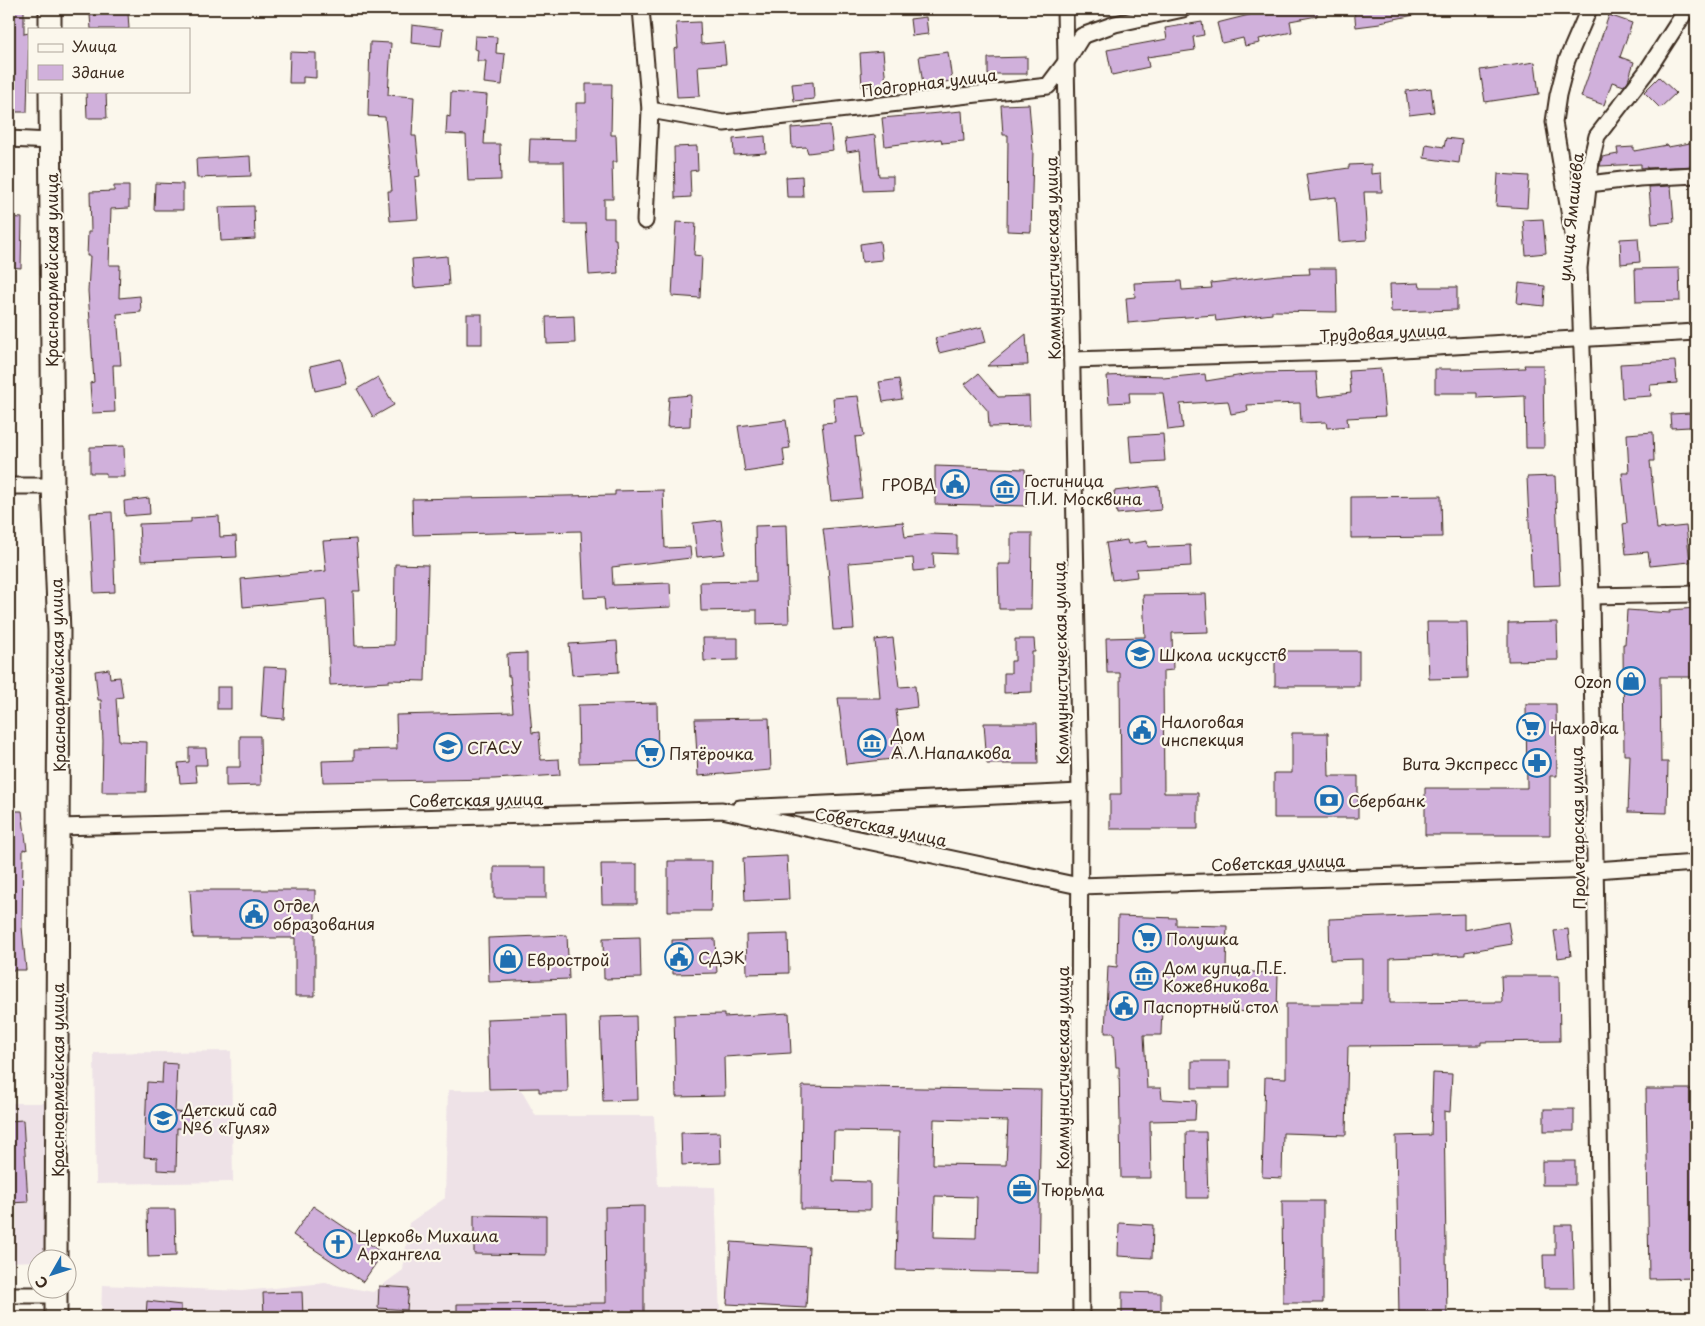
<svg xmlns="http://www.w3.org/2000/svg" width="1705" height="1326" viewBox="0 0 1705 1326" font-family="'Playpen Sans',sans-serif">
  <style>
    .built { fill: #eee2e7 }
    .building { fill: #d0b0db; stroke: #3b2a1e; fill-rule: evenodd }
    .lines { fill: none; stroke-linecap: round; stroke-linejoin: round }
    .minor-casing { stroke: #3b2a1e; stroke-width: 19 }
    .secondary-casing { stroke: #3b2a1e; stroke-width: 25 }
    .minor { stroke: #fbf7ec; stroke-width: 15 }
    .secondary { stroke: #fbf7ec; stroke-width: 21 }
    .labels { text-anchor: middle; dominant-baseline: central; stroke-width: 4.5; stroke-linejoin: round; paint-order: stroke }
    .street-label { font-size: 16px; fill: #3b2a1e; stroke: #fbf7ec }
    .poi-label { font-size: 16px; fill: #3b2a1e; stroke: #fbf7ec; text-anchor: start }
  </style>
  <rect width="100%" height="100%" fill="#fbf7ec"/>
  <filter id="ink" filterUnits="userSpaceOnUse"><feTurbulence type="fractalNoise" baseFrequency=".02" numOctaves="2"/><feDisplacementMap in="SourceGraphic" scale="10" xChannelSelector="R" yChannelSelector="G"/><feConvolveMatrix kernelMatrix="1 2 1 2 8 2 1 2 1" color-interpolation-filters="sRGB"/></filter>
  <g filter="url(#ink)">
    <!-- built -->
    <g class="built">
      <path d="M231,1051L233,1182L96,1184L94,1053Z"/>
      <path d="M448,1090H521L536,1116H654L658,1186L715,1187L720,1317H101L102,1285L242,1291L325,1283L373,1292L403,1270L409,1223L445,1198Z"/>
      <path d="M9,1103H46L49,1258H38L37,1261L9,1262Z"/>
    </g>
    <!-- building -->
    <g class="building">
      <path d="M9,9H24V34L29,33L27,112H9Z"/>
      <path d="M1273,9H1317V16L1290,21L1292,32L1259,39L1260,43L1245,46L1243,38L1222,43L1217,23Z"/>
      <path d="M1354,9H1413L1414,15L1380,22V24L1356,27Z"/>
      <path d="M128,13L129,29H91L90,15Z"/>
      <path d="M1609,15L1632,23L1620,57L1634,62L1628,81L1624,86L1612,82L1604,105L1581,97Z"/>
      <path d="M926,17L928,34L912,36L910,19Z"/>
      <path d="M700,22L701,44L724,42L726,64L698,66L700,96L677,97L674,49L678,48L676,23Z"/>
      <path d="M1202,22L1204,35L1193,37L1195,50L1147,57L1149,67L1112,75L1107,50L1167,39L1165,28Z"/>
      <path d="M412,25L443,29L441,46L411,43Z"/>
      <path d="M475,36L497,37L496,53L505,54L502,85L484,83L486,61H477L478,50L474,49Z"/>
      <path d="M370,42L391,43L388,95L414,97L412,136H416L420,176L415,177L418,219L390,221L388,191H392L385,117L368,116Z"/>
      <path d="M883,51L886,85L862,87L860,53Z"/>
      <path d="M290,52L316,53V78L303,77V83H289Z"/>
      <path d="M948,52L952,81L923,85L919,56Z"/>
      <path d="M1027,57V74H988V58Z"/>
      <path d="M1535,62L1539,94L1485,102L1480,70Z"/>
      <path d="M1659,77L1676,93L1660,108L1644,92Z"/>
      <path d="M813,82L814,99L794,101L792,84Z"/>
      <path d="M586,84H612L611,135H616L617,162H612L613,199H604V218H614V239H616L618,273L589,275L586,224H565L564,162H529L530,139L576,140V103H586Z"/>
      <path d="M1431,88L1434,112L1409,115L1406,91Z"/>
      <path d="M86,91H106L107,118H87Z"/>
      <path d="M451,92L487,95L484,144H500L501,180L468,181L466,135L446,134L447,116L450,117Z"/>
      <path d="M1029,104L1033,151L1031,232L1007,231L1008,135H1003L1001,105Z"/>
      <path d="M962,111L964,141L942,143L941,139L885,146L882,118Z"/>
      <path d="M830,125L833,150L808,153L806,147L792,148L791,128Z"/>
      <path d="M875,135L879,176H893V190L864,191L860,150L847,152L845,139Z"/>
      <path d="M765,136L766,153L734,155L733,139Z"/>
      <path d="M1446,138L1462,140L1459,163L1424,158L1426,144L1444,147Z"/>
      <path d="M1696,142V166L1647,168V167L1641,168V164L1600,166L1602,157L1618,154L1617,148L1634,147V151L1667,145L1668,147Z"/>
      <path d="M697,146L698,170L690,171L691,197L675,198L674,147Z"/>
      <path d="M250,156L251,176L197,178L196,159Z"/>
      <path d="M1371,164V174L1381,173L1382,192H1364L1367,240L1339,242L1336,197L1310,200L1306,174L1349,168V165Z"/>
      <path d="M1498,174L1529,176L1527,208L1496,206Z"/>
      <path d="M802,176L803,197H787L786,177Z"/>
      <path d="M155,183L183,184V210H154Z"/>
      <path d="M114,186H129V208L111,209L109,265H120L119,298L140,296L141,312L117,314L121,365H113L115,412L92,413L90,383L94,382L88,291L90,256H87L88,232H91L90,192L114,191Z"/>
      <path d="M1671,186L1674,222L1652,224L1649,187Z"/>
      <path d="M254,206L255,239L221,241L219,207Z"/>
      <path d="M9,217L22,218L21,268L9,267Z"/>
      <path d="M1543,219L1546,253L1526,255L1523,220Z"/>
      <path d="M676,222L696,223L694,255L702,256L700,298L672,296Z"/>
      <path d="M1638,238L1640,262L1621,264L1620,239Z"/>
      <path d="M880,241L882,260L862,262L860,244Z"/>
      <path d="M447,256L449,285L414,288L412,259Z"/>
      <path d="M1309,268H1336L1337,312L1272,311V314L1216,321L1215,315L1160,319V320L1128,323L1126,298L1135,297L1134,283L1181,281L1182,290L1212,288L1211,283L1278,275L1310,274Z"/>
      <path d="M1679,268L1680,301L1636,302L1635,269Z"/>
      <path d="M1419,283L1420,287H1457V310L1391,312L1390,284Z"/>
      <path d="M1519,283L1545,286L1544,306L1517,303Z"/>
      <rect x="467" y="314" width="15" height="30"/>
      <path d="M574,316L575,343L547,344L546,317Z"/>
      <path d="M982,327L986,342L939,353L935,338Z"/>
      <path d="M1026,334L1028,365L987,366Z"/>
      <path d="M341,359L347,384L315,391L310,366Z"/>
      <path d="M1675,361L1677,383L1650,385L1651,396L1622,398L1620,364Z"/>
      <path d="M1524,365H1543L1544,448H1526L1525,396L1477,398V393H1435V369H1463V370L1525,368Z"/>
      <path d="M1381,369L1385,416L1347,418L1348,426L1327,428L1326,422L1301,423L1300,403L1247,405L1248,411L1231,414L1228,401L1180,404L1183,428L1168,430L1163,393H1129L1130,402L1109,403L1107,376L1128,375L1163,376V378L1205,374L1206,381L1256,373L1316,372L1318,397L1351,393L1349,371Z"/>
      <path d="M978,374L998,397L1029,396L1030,426L989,427L988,411L965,384Z"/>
      <path d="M378,377L394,405L373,417L357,389Z"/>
      <path d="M899,379L902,399L883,402L879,382Z"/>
      <path d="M691,395L690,426L667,427L669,397Z"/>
      <path d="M858,396L864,436L855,437L862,498L831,501L822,423L835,422L833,398Z"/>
      <path d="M1690,413V427L1671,428L1670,414Z"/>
      <path d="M786,420L790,448L783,449L785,466L745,472L738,426Z"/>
      <path d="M1653,432L1654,461H1650L1657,529L1686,526L1690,562L1650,566L1648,552L1626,554L1623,524L1627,523L1622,473H1629L1627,434Z"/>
      <path d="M1163,434L1165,461L1131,463L1129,436Z"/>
      <path d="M124,446L125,477H106V473H90V447Z"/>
      <path d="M935,466L1025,469L1027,506L935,504Z"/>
      <path d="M1555,476L1560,585L1532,586L1527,477Z"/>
      <path d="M1159,486L1161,510L1117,514L1114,491Z"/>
      <path d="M663,490L665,548L690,547L691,558L612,567L613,585L670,583L671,607L605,610L604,597L584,598L581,531L413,535L412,499L615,495V491Z"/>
      <path d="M1441,496L1442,537L1351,538V497Z"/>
      <path d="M149,498L150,514L125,516L124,501Z"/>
      <path d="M112,512L115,592L94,593L90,513Z"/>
      <path d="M219,516L220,537L236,536L237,557L141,561L139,524L191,522V518Z"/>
      <path d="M721,520L725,554L697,557L693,523Z"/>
      <path d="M903,522L905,537L931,534L957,535V554L933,553L934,569L914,571L913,558L849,563L854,629L833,630L828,567L823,529Z"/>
      <path d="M786,525L789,623L757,624V610L701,611L700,582L756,581L755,526Z"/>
      <path d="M1011,533H1032L1031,609H999L998,564H1011Z"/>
      <path d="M356,539L360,591H353L355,646L394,645L395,564L428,565L425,681L389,680V682L330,685L326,599L243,607L241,579L326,571L323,541Z"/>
      <path d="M1127,540L1128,544L1147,541L1148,547L1190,545L1191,566L1136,569L1137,577L1112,580L1106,543Z"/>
      <path d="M1206,594L1208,632L1172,633L1173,670L1163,671L1164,793H1198V829H1110V794H1121L1120,673H1107L1106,638L1145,637L1143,595Z"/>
      <path d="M1696,608V677H1660L1661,762H1668L1667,813L1628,812L1630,755H1624L1623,644H1625L1627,610L1670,613V610Z"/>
      <path d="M1427,622H1467L1468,678L1429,679Z"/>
      <path d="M1557,622L1558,660L1508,661V623Z"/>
      <path d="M703,638H738V660L704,661Z"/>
      <path d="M893,638L899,687L915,686L917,707L896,710L902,758L846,764L838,698H880L875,640Z"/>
      <path d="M1015,639H1034L1035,652H1032V692L1004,693V673H1011V661H1015Z"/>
      <path d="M617,641L619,672L572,675L569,644Z"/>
      <rect x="1275" y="651" width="84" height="35"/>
      <path d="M527,653V675L532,733L539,732L541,760L559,759L560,775L494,779L323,782L322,761L354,760V750L397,749L396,715L513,712L510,676H508L507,654Z"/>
      <path d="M264,667L287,668L284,719L261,717Z"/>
      <path d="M109,669L110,678L120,677L123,697L116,698L119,741L147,742L146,792H102L103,741L101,700H98L95,671Z"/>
      <rect x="217" y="687" width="14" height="22"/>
      <path d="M657,703L658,761L579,763L578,705Z"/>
      <path d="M1526,704H1556L1557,776H1550V835H1425V788H1527Z"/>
      <path d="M769,718L771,770L698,776L695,719Z"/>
      <path d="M984,723H1037L1038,764H987Z"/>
      <path d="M1292,733H1328L1329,776H1358V818H1274V773H1292Z"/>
      <path d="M240,736H260L261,785L226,786V767H240Z"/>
      <path d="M189,748H206L207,765H195L197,782L180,783L178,763L189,762Z"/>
      <path d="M9,811H22L27,850L23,849L22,927L26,970H9Z"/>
      <path d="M787,856L789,899L745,901L743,858Z"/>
      <path d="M668,861H712L711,911H668Z"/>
      <path d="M601,864H637V904H602Z"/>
      <rect x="494" y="867" width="52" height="31"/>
      <path d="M190,890H315V996H295V938H193Z"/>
      <path d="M1464,914V930L1508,922L1512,944L1465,952V955L1390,958V1003L1502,1002L1501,976H1559L1560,1041L1481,1042V1045L1348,1046L1346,1135L1283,1133L1282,1178L1262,1177L1265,1077L1286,1078V1004H1362V959L1330,960L1329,919Z"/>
      <path d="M1118,916L1176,918V925L1227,926L1226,971L1278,973L1277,1013L1162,1008L1161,1035H1144L1147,1088H1161L1162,1099L1196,1101L1195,1120L1150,1121L1151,1178H1121L1119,1067H1116L1114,1033H1105L1108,966L1117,967Z"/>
      <path d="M1568,929L1571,956L1558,958L1554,931Z"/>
      <path d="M788,934L789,973L747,974L746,935Z"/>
      <path d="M567,935L569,979L489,982L488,938Z"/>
      <path d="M640,937L641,978L604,979L603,938Z"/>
      <path d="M715,939L717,973L673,974L672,940Z"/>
      <path d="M789,1013L791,1053L724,1057L725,1096L676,1097L674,1015L724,1014V1017Z"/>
      <path d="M566,1016L568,1092H539V1088L489,1089L487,1019Z"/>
      <path d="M636,1016L638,1100L603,1101L600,1017Z"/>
      <rect x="1192" y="1061" width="38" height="27"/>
      <path d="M163,1063L177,1064L175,1112L192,1113V1129L177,1128L176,1171L157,1170V1158L144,1157L147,1082L162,1083Z"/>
      <path d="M1433,1073L1452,1074L1450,1112L1444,1111L1447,1317H1399L1396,1136L1431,1135Z"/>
      <path d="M802,1086L1041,1090L1038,1273L896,1270L899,1132L834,1131L833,1181L870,1182V1210L801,1209ZM934,1119L1008,1121L1006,1165L933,1164ZM935,1196L977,1197L976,1238L934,1237Z"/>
      <path d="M1646,1089H1695L1696,1278L1649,1279Z"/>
      <rect x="1544" y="1109" width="30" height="22"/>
      <path d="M23,1120L28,1202L9,1203V1121Z"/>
      <path d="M720,1132L721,1163L682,1165L681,1133Z"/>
      <path d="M1186,1132H1206L1208,1198H1187Z"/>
      <rect x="1542" y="1161" width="33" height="24"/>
      <path d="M1282,1201H1323V1303H1283Z"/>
      <path d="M313,1206L383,1253L363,1282L293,1235Z"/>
      <path d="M644,1206V1317H457V1304L606,1303L605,1207Z"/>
      <path d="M147,1209H175L176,1256L148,1257Z"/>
      <path d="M474,1215L546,1216V1255L474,1254Z"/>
      <path d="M1119,1223L1153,1225L1152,1258L1118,1256Z"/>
      <path d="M1555,1225H1572L1574,1288H1544L1543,1255H1555Z"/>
      <path d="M731,1242L809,1247L806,1308L727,1304Z"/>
      <path d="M379,1286L409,1288L407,1310L378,1308Z"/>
      <path d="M302,1292L303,1317H264L263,1293Z"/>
      <path d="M1122,1292L1161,1293V1317H1122Z"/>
      <path d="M147,1301L181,1305V1317H146Z"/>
    </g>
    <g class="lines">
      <defs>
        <g id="minor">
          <path d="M641,9L650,110L645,221"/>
          <path d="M1065,9L1080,792L1079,1073L1081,1317"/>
          <path d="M650,110L724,123L1048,86L1066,62L1082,36L1115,24L1183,9"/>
          <path d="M9,139L50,141"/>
          <path d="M1589,184L1639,178L1696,175"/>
          <path d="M1576,252L1554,122L1558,95L1567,60L1589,9"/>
          <path d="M1072,360L1368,351L1696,332"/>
          <path d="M9,486H53"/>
          <path d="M1591,596L1696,594"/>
          <path d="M740,808L1080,792"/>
          <path d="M58,827L722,810L1079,886L1595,870L1696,863"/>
          <path d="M9,1295H56"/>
          <path d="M1602,1317L1591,596L1579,268L1591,161L1597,136L1647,71L1687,9"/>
        </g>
        <g id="secondary">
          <path d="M50,9V29"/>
          <path d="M50,91L53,486L59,631L56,1258"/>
          <path d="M56,1288V1317"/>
        </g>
      </defs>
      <!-- minor casing -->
      <use href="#minor" class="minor-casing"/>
      <!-- secondary casing -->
      <use href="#secondary" class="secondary-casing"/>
      <!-- minor -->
      <use href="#minor" class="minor"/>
      <!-- secondary -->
      <use href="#secondary" class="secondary"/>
    </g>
  </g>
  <!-- icons -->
  <defs>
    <symbol id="civic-ring" viewBox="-11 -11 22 22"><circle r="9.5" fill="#fbf7ec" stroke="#1f6fb2" stroke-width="1.5"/><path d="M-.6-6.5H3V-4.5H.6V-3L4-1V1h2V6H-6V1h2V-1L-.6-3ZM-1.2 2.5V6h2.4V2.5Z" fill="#1f6fb2"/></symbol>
    <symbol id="museum-ring" viewBox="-11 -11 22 22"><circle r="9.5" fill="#fbf7ec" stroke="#1f6fb2" stroke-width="1.5"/><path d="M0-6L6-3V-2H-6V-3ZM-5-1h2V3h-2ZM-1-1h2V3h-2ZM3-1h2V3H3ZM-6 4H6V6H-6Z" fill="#1f6fb2"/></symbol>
    <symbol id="school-ring" viewBox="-11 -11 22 22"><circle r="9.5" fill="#fbf7ec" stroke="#1f6fb2" stroke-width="1.5"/><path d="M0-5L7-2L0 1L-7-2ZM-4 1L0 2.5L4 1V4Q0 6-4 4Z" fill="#1f6fb2"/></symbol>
    <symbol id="shop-ring" viewBox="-11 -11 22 22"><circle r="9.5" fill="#fbf7ec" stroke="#1f6fb2" stroke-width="1.5"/><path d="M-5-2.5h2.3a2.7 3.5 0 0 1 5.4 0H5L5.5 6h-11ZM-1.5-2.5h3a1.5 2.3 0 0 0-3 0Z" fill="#1f6fb2"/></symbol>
    <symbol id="supermarket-ring" viewBox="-11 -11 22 22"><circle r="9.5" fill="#fbf7ec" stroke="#1f6fb2" stroke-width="1.5"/><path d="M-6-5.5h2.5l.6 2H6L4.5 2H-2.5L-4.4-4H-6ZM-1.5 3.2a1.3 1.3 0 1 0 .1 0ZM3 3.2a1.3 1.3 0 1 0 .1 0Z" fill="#1f6fb2"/></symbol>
    <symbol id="university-ring" viewBox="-11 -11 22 22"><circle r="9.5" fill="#fbf7ec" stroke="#1f6fb2" stroke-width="1.5"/><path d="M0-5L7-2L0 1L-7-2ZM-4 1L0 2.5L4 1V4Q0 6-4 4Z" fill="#1f6fb2"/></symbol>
    <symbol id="pharmacy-ring" viewBox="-11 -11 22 22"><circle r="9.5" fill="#fbf7ec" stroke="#1f6fb2" stroke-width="1.5"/><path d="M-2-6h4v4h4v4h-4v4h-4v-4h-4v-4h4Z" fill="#1f6fb2"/></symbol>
    <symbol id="bank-ring" viewBox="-11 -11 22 22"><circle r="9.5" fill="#fbf7ec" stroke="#1f6fb2" stroke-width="1.5"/><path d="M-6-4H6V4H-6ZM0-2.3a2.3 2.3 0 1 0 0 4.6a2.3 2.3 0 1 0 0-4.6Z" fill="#1f6fb2"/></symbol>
    <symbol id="office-ring" viewBox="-11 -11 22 22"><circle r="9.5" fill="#fbf7ec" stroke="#1f6fb2" stroke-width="1.5"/><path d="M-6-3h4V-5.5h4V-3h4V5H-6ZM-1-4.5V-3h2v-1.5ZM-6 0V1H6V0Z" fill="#1f6fb2"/></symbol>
    <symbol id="church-ring" viewBox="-11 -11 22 22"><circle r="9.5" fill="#fbf7ec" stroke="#1f6fb2" stroke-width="1.5"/><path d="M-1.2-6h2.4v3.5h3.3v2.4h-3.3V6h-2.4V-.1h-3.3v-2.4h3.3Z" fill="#1f6fb2"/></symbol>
  </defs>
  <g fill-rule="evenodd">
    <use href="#civic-ring" x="939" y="468" width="32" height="32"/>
    <use href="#museum-ring" x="989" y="473" width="32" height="32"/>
    <use href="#school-ring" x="1124" y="638" width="32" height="32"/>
    <use href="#shop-ring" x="1615" y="665" width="32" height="32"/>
    <use href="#supermarket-ring" x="1515" y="711" width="32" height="32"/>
    <use href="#civic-ring" x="1126" y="714" width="32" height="32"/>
    <use href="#museum-ring" x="856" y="727" width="32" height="32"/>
    <use href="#university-ring" x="432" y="731" width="32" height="32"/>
    <use href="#supermarket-ring" x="634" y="737" width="32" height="32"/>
    <use href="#pharmacy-ring" x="1521" y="747" width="32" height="32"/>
    <use href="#bank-ring" x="1313" y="784" width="32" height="32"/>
    <use href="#civic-ring" x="238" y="898" width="32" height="32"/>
    <use href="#supermarket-ring" x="1131" y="922" width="32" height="32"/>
    <use href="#civic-ring" x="663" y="941" width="32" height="32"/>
    <use href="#shop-ring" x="492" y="943" width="32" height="32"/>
    <use href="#museum-ring" x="1128" y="960" width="32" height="32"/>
    <use href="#civic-ring" x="1108" y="990" width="32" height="32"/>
    <use href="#school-ring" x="147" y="1102" width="32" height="32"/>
    <use href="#office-ring" x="1006" y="1173" width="32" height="32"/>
    <use href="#church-ring" x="322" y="1228" width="32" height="32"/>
  </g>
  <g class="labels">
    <!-- street labels -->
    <g class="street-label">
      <text transform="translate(929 82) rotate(-7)">Подгорная улица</text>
      <text transform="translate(1570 217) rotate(-84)">улица Ямашева</text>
      <text transform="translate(1052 258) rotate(-91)">Коммунистическая улица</text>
      <text transform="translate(51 270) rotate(-90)">Красноармейская улица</text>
      <text transform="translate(1383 332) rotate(-3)">Трудовая улица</text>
      <text transform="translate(1060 663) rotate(-91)">Коммунистическая улица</text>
      <text transform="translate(57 675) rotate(-91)">Красноармейская улица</text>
      <text transform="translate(476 799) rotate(-1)">Советская улица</text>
      <text transform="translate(881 826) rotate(12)">Советская улица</text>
      <text transform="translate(1577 828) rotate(-91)">Пролетарская улица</text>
      <text transform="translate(1278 862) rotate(-2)">Советская улица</text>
      <text transform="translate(1062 1068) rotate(-90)">Коммунистическая улица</text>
      <text transform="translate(57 1080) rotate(-90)">Красноармейская улица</text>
    </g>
    <!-- poi labels -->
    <g class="poi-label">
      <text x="1024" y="480">Гостиница<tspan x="1024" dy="18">П.И. Москвина</tspan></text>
      <text x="936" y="484" text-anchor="end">ГРОВД</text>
      <text x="1159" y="654">Школа искусств</text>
      <text x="1612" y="681" text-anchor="end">Ozon</text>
      <text x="1161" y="721">Налоговая<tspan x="1161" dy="18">инспекция</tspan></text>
      <text x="1550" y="727">Находка</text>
      <text x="891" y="734">Дом<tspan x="891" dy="18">А.Л.Напалкова</tspan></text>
      <text x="467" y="747">СГАСУ</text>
      <text x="669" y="753">Пятёрочка</text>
      <text x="1518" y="763" text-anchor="end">Вита Экспресс</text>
      <text x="1348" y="800">Сбербанк</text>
      <text x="273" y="905">Отдел<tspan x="273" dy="18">образования</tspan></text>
      <text x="1166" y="938">Полушка</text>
      <text x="698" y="957">СДЭК</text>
      <text x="527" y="959">Еврострой</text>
      <text x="1163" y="967">Дом купца П.Е.<tspan x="1163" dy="18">Кожевникова</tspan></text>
      <text x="1143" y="1006">Паспортный стол</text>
      <text x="182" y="1109">Детский сад<tspan x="182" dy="18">№6 «Гуля»</tspan></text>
      <text x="1041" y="1189">Тюрьма</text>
      <text x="357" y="1235">Церковь Михаила<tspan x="357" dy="18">Архангела</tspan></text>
    </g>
  </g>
  <!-- margin -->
  <rect width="1705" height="1326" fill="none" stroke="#fbf7ec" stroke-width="30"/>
  <rect x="15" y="15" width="1675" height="1296" fill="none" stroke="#3b2a1e" stroke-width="2" filter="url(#ink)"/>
  <!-- legend -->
  <rect x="28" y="28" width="162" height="65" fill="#fbf7ec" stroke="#aea59a"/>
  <rect x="38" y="44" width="25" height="8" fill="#fbf7ec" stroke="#aea59a"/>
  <text x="72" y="52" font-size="15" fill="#3b2a1e">Улица</text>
  <rect x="38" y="65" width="25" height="15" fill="#d0b0db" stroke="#aea59a"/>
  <text x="72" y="78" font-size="15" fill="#3b2a1e">Здание</text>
  <!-- north arrow -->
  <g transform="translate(52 1274) rotate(231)"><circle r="24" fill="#fbf7ec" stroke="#aea59a"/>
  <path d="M0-4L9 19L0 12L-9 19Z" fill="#1f6fb2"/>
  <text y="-8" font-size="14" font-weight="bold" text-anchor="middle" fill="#3b2a1e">С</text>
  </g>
</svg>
